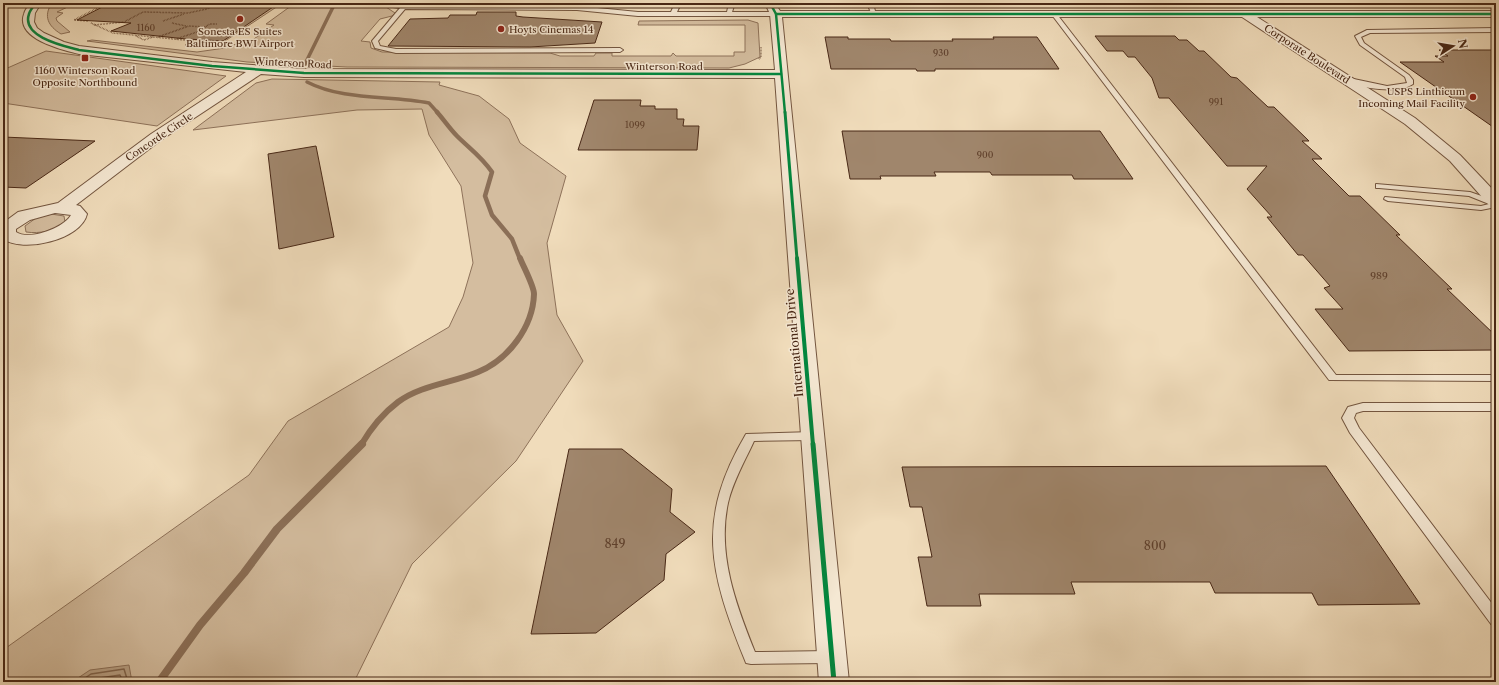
<svg xmlns="http://www.w3.org/2000/svg" width="1499" height="685" viewBox="0 0 1499 685" font-family="'Libre Caslon Text',serif">
  <style>
    .green { fill: #d4bd9f; stroke: #8e725a }
    .water { fill: #b79f83; stroke: #8b6f57 }
    .lines { fill: none; stroke-linecap: round; stroke-linejoin: round }
    .shore { stroke: #80644c; stroke-width: 1.5 }
    .stream-far3 { stroke: #8b6f57; stroke-width: 3.5 }
    .stream-far2 { stroke: #8b6f57; stroke-width: 4.5 }
    .stream-far1 { stroke: #8b6f57; stroke-width: 6 }
    .stream { stroke: #8b6f57; stroke-width: 8 }
    .building { fill: #a0866c; stroke: #492816 }
    .lane-casing { stroke: #73553f; stroke-width: 2 }
    .street-casing { stroke: #73553f; stroke-width: 2 }
    .path { stroke: #492816; stroke-width: 1.5; stroke-dasharray: 0.5 1; stroke-linecap: butt }
    .lane { fill: #f5e8d3; fill-rule: evenodd }
    .street { fill: #f5e8d3; fill-rule: evenodd }
    .cycleway-far3-casing { stroke: #f5e8d3; stroke-width: 4 }
    .cycleway-far2-casing { stroke: #f5e8d3; stroke-width: 5 }
    .cycleway-far1-casing { stroke: #f5e8d3; stroke-width: 6 }
    .cycleway-casing { stroke: #f5e8d3; stroke-width: 8 }
    .cycleway-far3 { stroke: #00873e; stroke-width: 2.5 }
    .cycleway-far2 { stroke: #00873e; stroke-width: 3 }
    .cycleway-far1 { stroke: #00873e; stroke-width: 4 }
    .cycleway { stroke: #00873e; stroke-width: 5 }
    .poi-dot { fill: #8f2418; stroke: #f5e8d3; stroke-width: 1.5 }
    .labels { text-anchor: middle; dominant-baseline: central; stroke-width: 3; stroke-linejoin: round; paint-order: stroke }
    .far-number-label { font-size: 9px; fill: #5f402c }
    .far-poi-label { font-size: 10px; fill: #492816; stroke: #f5e8d3 }
    .far-street-label { font-size: 10px; fill: #492816; stroke: #f5e8d3 }
    .number-label { font-size: 10px; fill: #5f402c }
    .street-label { font-size: 12px; fill: #492816; stroke: #f5e8d3 }
    .near-number-label { font-size: 12px; fill: #5f402c }
  </style>
  <rect width="100%" height="100%" fill="#f0dcbb"/>
  <filter id="stains"><feTurbulence type="fractalNoise" baseFrequency=".005" numOctaves="4"/><feColorMatrix values="0 0 0 0 .2 0 0 0 0 .09 0 0 0 0 .02 0 0 0 .5 -.17"/></filter>
  <radialGradient id="worn" r=".72"><stop offset=".6" stop-color="#630" stop-opacity="0"/><stop offset="1" stop-color="#630" stop-opacity=".3"/></radialGradient>
  <!-- green -->
  <g class="green">
    <path d="M52,3H76L57,12L63,13L56,18L57,21L70,32L61,34C48,26 43,16 52,3Z"/>
    <path d="M268,3L281,4L222,43L204,47L185,45L192,42H207L274,5L266,4Z"/>
    <path d="M295,3H385L386,7L395,13L392,16L380,19L361,41L370,42L371,48L382,52L550,53L560,56H594L596,53H612V56H671L673,53L676,56H734V52H745V25H638L639,21L748,20L758,23L760,57L745,64L729,68L347,67L247,62L87,41L92,40L197,52L225,48L239,43H248L274,25L266,24Z"/>
    <path d="M46,51L226,76L157,126L3,103V70Z"/>
    <path d="M272,79L440,82L439,85L479,96L509,119L520,143L566,176L547,243L557,315L583,361L516,461L412,564L354,682H3V650L249,475L288,421L449,327L463,297L473,263L461,186L429,135L422,109L357,110L193,130L256,83Z"/>
    <path d="M51,214L64,216L65,222C53,231 40,234 26,232L25,226L36,218Z"/>
  </g>
  <!-- water -->
  <path class="water" d="M129,665L132,682H72L90,670Z"/>
  <g class="lines">
    <!-- shore -->
    <g class="shore">
      <path d="M79,682L91,674L124,669L128,682"/>
      <path d="M89,682L93,679L120,675L123,682"/>
    </g>
    <!-- stream-far3 -->
    <g class="stream-far3">
      <path d="M305,64L335,3"/>
      <path d="M307,82C344,101 389,95 429,103L438,113"/>
    </g>
    <!-- stream-far2 -->
    <path class="stream-far2" d="M437,112C444,120 450,129 457,136C470,149 481,156 492,172L485,196L492,215L512,239L520,259"/>
    <!-- stream-far1 -->
    <path class="stream-far1" d="M361,445C371,428 382,414 398,402C421,385 452,383 478,372C508,360 533,327 534,294C534,286 523,266 520,258"/>
    <!-- stream -->
    <path class="stream" d="M159,682L200,625L244,573L277,529L362,444"/>
  </g>
  <!-- building -->
  <g class="building">
    <path d="M110,3H215L276,5L223,41L186,39L111,31L131,23L77,20Z"/>
    <path d="M477,12H516V16L523,17L602,22L595,43L530,47L388,46L410,19L448,18L450,15H476Z"/>
    <path d="M1095,36H1175L1179,40H1187L1199,51H1204L1231,77L1237,78L1268,107H1274L1309,141H1302L1322,159H1312L1349,196H1360L1400,235H1396L1452,289H1447L1496,336V350L1349,351L1315,309H1343L1324,288L1330,286L1303,255H1298L1267,217H1272L1247,189L1267,166H1227L1169,98H1159L1152,78L1135,57H1128L1123,51H1107Z"/>
    <path d="M825,37H848V39H890L891,41H953L952,39H994L993,37H1037L1059,69H935V71H917L916,69H831Z"/>
    <path d="M1439,50H1496V129L1400,62H1444L1435,56H1448Z"/>
    <path d="M594,100H641L640,106H655V109H677V119H684L683,126H699L697,150H578Z"/>
    <path d="M842,131H1100L1133,179H1074L1072,175H992L990,172H934L936,176H880L881,179H850Z"/>
    <path d="M3,137L95,141L26,188L3,187Z"/>
    <path d="M316,146L334,237L279,249L268,154Z"/>
    <path d="M569,449H622L672,489L670,512L695,532L666,554L664,580L596,633L531,634Z"/>
    <path d="M1326,466L1420,604L1318,605L1312,593H1215L1210,582H1071L1075,594H979L981,606H927L918,557H932L922,507H910L902,467Z"/>
  </g>
  <g class="lines">
    <defs>
      <g id="lane">
        <path d="M390,3L412,6H577L638,12H671L675,3H681L677,12H727L729,3H735L732,12H776L779,14L776,16H638L577,10L405,9L378,41L380,46L396,49L620,48L623,50L620,52L396,53L375,48L372,41L400,8L393,7Z"/>
        <path d="M867,3H873L876,15H872Z"/>
        <path d="M1052,13H1056L1336,375H1496V381L1329,380L1052,15Z"/>
        <path d="M1496,28V32L1370,33L1361,37L1364,43L1409,75L1413,80V84C1400,94 1359,89 1346,80L1349,78L1387,86L1407,83L1405,77L1360,45L1355,36L1367,30Z"/>
        <path d="M1376,184L1470,192L1496,201V207L1481,210L1388,201L1384,199L1385,197L1481,206L1489,204L1469,196L1379,188H1376Z"/>
        <path d="M1363,403H1496V411H1363L1356,413L1354,418L1359,428L1496,609V626L1491,624L1350,433L1342,418L1348,407Z"/>
        <path d="M813,432L817,433L819,436L817,439L813,440L754,441C745,461 733,481 728,503C717,554 736,605 755,652L830,651L835,652L837,657L835,662L830,663L751,664L746,663L744,658C709,571 696,519 746,434Z"/>
      </g>
      <path id="street" d="M31,3H41L35,13L34,22L37,28L44,33L64,42L79,46L212,62L304,69L775,70L770,14L765,3H775L780,11H1496V17H1257L1415,118L1460,155L1496,193V208L1490,206L1450,161L1405,124L1242,17H782L849,682H819L775,78L304,77L261,74L161,140L76,205L80,206L87,214C81,240 23,253 3,239V223L18,212L58,203L151,134L246,72L79,54C63,50 15,39 24,14C25,10 28,6 31,3ZM55,213L71,215C64,228 29,241 16,232V229L30,220Z"/>
    </defs>
    <!-- lane casing -->
    <use href="#lane" class="lane-casing"/>
    <!-- street casing -->
    <use href="#street" class="street-casing"/>
    <!-- path -->
    <g class="path">
      <path d="M88,21L74,20L107,3"/>
      <path d="M163,21L184,14"/>
      <path d="M91,23L113,33L204,42L207,40"/>
      <path d="M172,23L186,26"/>
      <path d="M94,25L124,22L143,12L188,13L207,9L217,3"/>
      <path d="M136,36L144,40L153,37"/>
      <path d="M158,37L189,26L205,27"/>
      <path d="M176,39L197,32L210,24H217"/>
      <path d="M759,59L761,57V47"/>
    </g>
    <!-- lane -->
    <use href="#lane" class="lane"/>
    <!-- street -->
    <use href="#street" class="street"/>
    <defs>
      <g id="cycleway-far3">
        <path d="M36,3C34,6 30,10 29,14C21,37 64,46 79,50L212,66L304,73L781,74"/>
        <path d="M770,3L776,14L785,113"/>
        <path d="M776,14H1496"/>
      </g>
      <path id="cycleway-far2" d="M785,112L797,259"/>
      <path id="cycleway-far1" d="M797,258L813,445"/>
      <path id="cycleway" d="M813,444L834,682"/>
    </defs>
    <!-- cycleway-far3 casing -->
    <use href="#cycleway-far3" class="cycleway-far3-casing"/>
    <!-- cycleway-far2 casing -->
    <use href="#cycleway-far2" class="cycleway-far2-casing"/>
    <!-- cycleway-far1 casing -->
    <use href="#cycleway-far1" class="cycleway-far1-casing"/>
    <!-- cycleway casing -->
    <use href="#cycleway" class="cycleway-casing"/>
    <!-- cycleway-far3 -->
    <use href="#cycleway-far3" class="cycleway-far3"/>
    <!-- cycleway-far2 -->
    <use href="#cycleway-far2" class="cycleway-far2"/>
    <!-- cycleway-far1 -->
    <use href="#cycleway-far1" class="cycleway-far1"/>
    <!-- cycleway -->
    <use href="#cycleway" class="cycleway"/>
  </g>
  <!-- markers -->
  <g class="poi-dot">
    <circle cx="240" cy="19" r="4"/>
    <circle cx="501" cy="29" r="4"/>
    <rect x="81" y="54" width="8" height="8" rx="2"/>
    <circle cx="1473" cy="97" r="4"/>
  </g>
  <g class="labels">
    <!-- far-number labels -->
    <g class="far-number-label">
      <text x="146" y="27">1160</text>
      <text x="941" y="52">930</text>
      <text x="1216" y="101">991</text>
      <text x="635" y="124">1099</text>
      <text x="985" y="154">900</text>
    </g>
    <!-- far-poi labels -->
    <g class="far-poi-label">
      <text x="509" y="29" text-anchor="start">Hoyts Cinemas 14</text>
      <text x="240" y="31">Sonesta ES Suites<tspan x="240" dy="12">Baltimore BWI Airport</tspan></text>
      <text x="85" y="70">1160 Winterson Road<tspan x="85" dy="12">Opposite Northbound</tspan></text>
      <text x="1465" y="91" text-anchor="end">USPS Linthicum<tspan x="1465" dy="12">Incoming Mail Facility</tspan></text>
    </g>
    <!-- far-street labels -->
    <g class="far-street-label">
      <text transform="translate(1307 54) rotate(33)">Corporate Boulevard</text>
      <text transform="translate(293 63) rotate(3)">Winterson Road</text>
      <text x="664" y="66">Winterson Road</text>
      <text transform="translate(159 137) rotate(-34)">Concorde Circle</text>
    </g>
    <!-- number labels -->
    <g class="number-label">
      <text x="1379" y="275">989</text>
    </g>
    <!-- street labels -->
    <g class="street-label">
      <text transform="translate(794 343) rotate(-95)">International Drive</text>
    </g>
    <!-- near-number labels -->
    <g class="near-number-label">
      <text x="615" y="543">849</text>
      <text x="1155" y="545">800</text>
    </g>
  </g>
  <!-- margin -->
  <rect width="1499" height="685" fill="none" stroke="#f0dcbb" stroke-width="16"/>
  <rect x="4" y="4" width="1491" height="677" fill="none" stroke="#492816" stroke-width="2"/>
  <rect x="8" y="8" width="1483" height="669" fill="none" stroke="#492816"/>
  <!-- north arrow -->
  <g transform="translate(1453 46) rotate(78)" stroke="#f5e8d3" stroke-width="3" paint-order="stroke">
  <path d="M0-3L7 15L0 10L-7 15Z" fill="#492816"/>
  <text y="-6" font-size="11" font-weight="bold" text-anchor="middle" fill="#492816">N</text>
  </g>
  <rect width="100%" height="100%" filter="url(#stains)"/>
  <rect width="100%" height="100%" fill="url(#worn)"/>
</svg>
